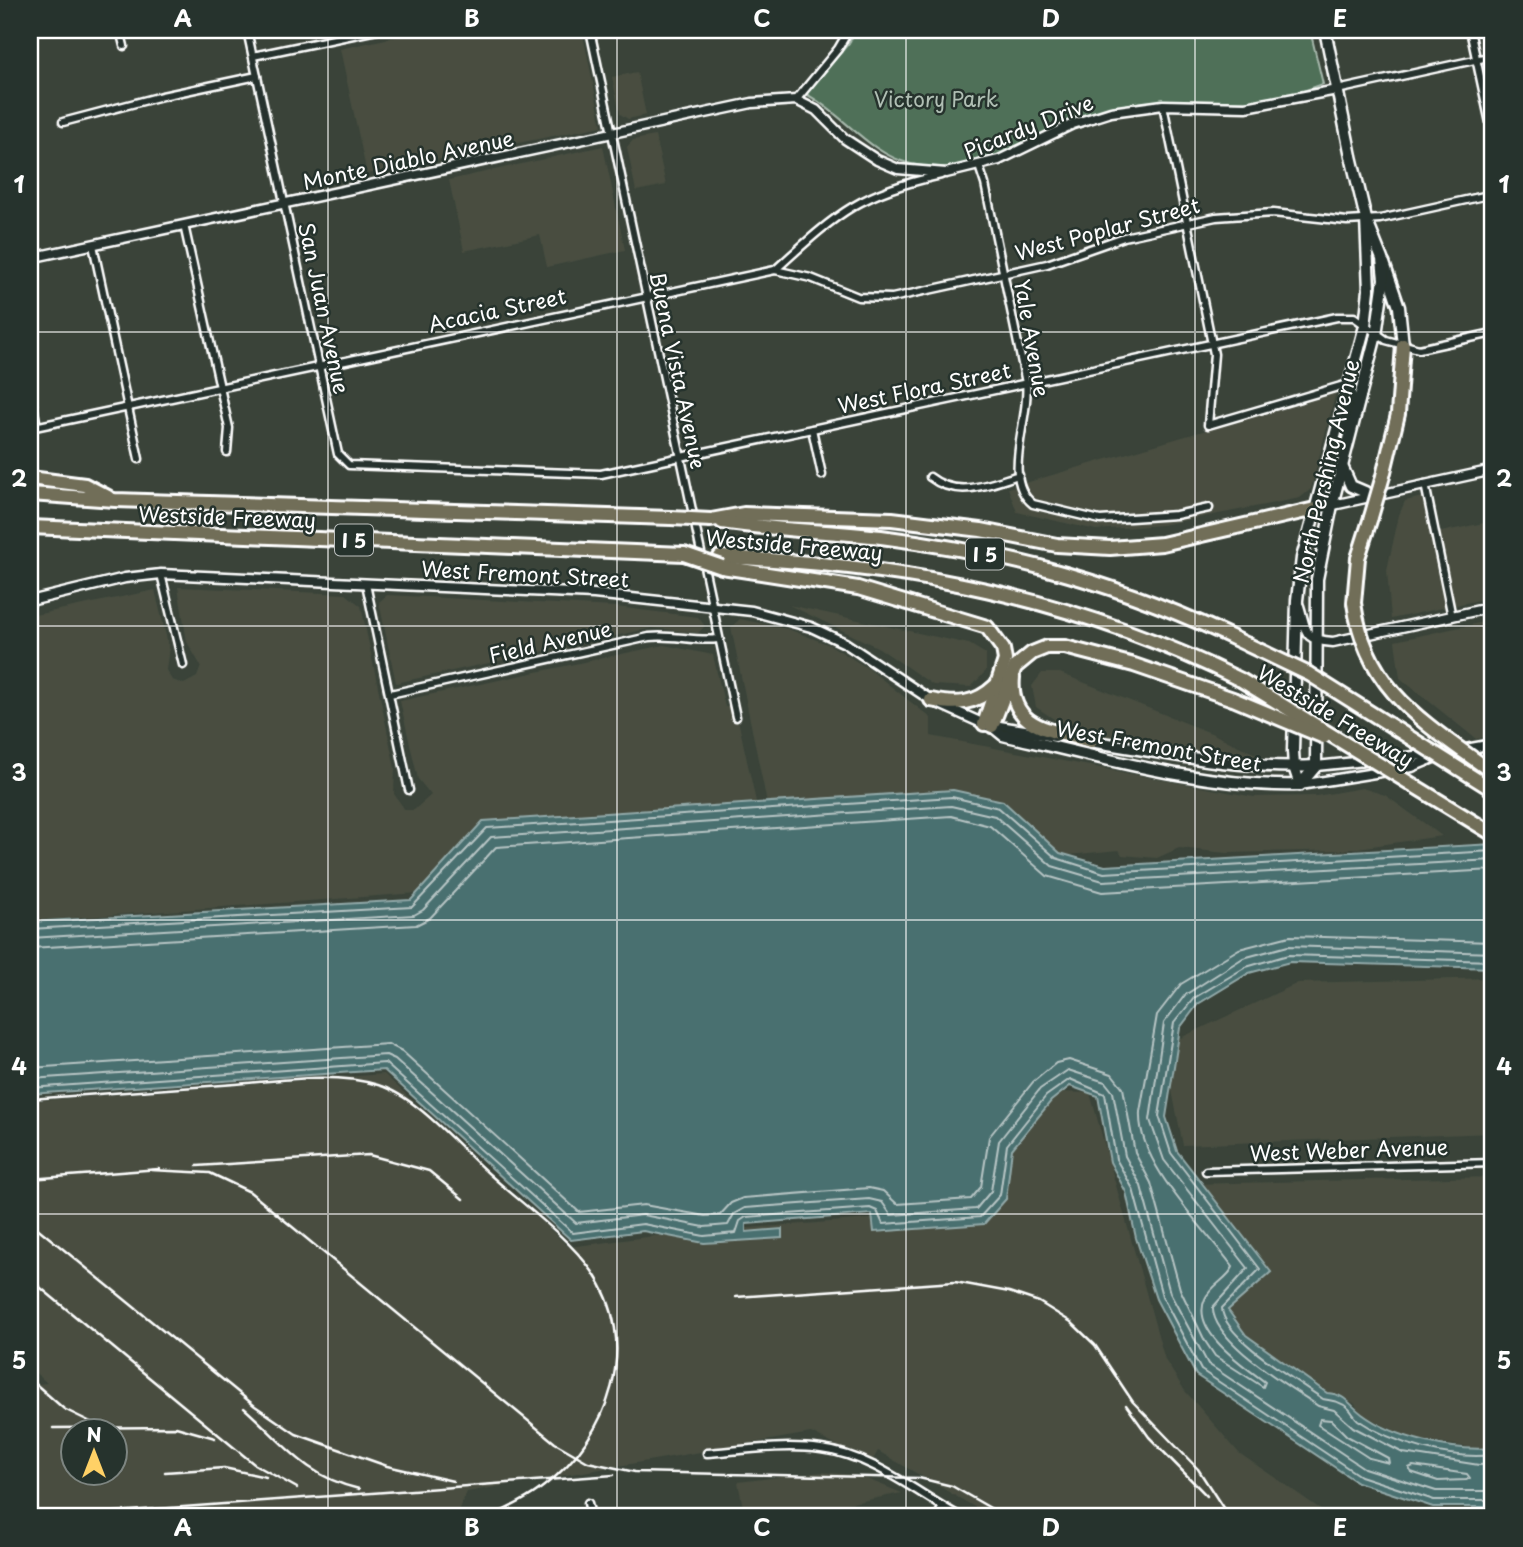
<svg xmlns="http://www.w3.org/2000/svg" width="1523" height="1547" viewBox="0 0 1523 1547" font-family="'Playpen Sans',sans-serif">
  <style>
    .built { fill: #484e41; fill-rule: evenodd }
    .green { fill: #4f7059; stroke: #a7b8ac; stroke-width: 2 }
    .water { fill: #4a6f6f; stroke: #92a9a9; stroke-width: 2 }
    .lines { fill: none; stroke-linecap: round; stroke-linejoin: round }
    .shore { stroke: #b7c5c5; stroke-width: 2 }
    .minor-casing { stroke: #fff; stroke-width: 11 }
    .tertiary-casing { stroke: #fff; stroke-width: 13 }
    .secondary-casing { stroke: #fff; stroke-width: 15 }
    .motorway-casing { stroke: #fff; stroke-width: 18 }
    .minor { stroke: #26332d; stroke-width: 6 }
    .tertiary { stroke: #26332d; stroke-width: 8 }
    .secondary { stroke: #26332d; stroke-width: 10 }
    .motorway { stroke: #716e59; stroke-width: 12 }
    .rail { stroke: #fff; stroke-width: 2.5 }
    .motorway-bridge-casing { stroke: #fff; stroke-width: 18; stroke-linecap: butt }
    .motorway-bridge { stroke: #716e59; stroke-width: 12 }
    .grid { fill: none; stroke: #fff; stroke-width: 2; stroke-opacity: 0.55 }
    .labels { text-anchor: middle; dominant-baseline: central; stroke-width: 5; stroke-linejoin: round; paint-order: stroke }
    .shield { fill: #26332d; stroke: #bec2c0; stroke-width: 2 }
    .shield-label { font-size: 19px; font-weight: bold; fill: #fff }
    .park-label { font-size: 21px; fill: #b0bfb4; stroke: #26332d }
    .street-label { font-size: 21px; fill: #fff; stroke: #26332d }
    .neatline { fill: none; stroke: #fff; stroke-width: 2.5 }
    .grid-label { font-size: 23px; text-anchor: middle; font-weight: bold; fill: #fff }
  </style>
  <rect width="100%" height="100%" fill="#3a4339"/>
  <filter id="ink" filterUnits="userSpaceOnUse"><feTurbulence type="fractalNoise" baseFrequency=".0143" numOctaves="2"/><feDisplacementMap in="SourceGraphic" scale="14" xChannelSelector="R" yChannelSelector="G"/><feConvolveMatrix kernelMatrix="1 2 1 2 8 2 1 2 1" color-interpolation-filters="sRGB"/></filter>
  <g filter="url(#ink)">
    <!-- built -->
    <g class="built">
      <path d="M427,30H582L602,126L367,174L340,49Z"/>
      <path d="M637,72L646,115L628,119L620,114L612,77Z"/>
      <path d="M655,136L666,185L636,191L627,147L633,140Z"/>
      <path d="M603,146L625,250L547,267L540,235L464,251L449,180Z"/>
      <path d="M1336,392L1311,489L1300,498L1162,525L1096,530L1017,512L1008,488Z"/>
      <path d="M1427,496L1436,533L1493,521V597L1391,619L1387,570L1399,515L1405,501Z"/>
      <path d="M178,587L346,594L361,606L395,768L394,794L405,810H414L431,795L418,779L400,701L664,645L713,655L725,707L735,706L759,815L769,813L731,627L740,619L788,629L830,645L869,669L931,718V736L1254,797L1316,796L1362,788L1385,795L1442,836L1344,850L1226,853L1179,848L1157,858L1122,855L1119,850L939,868L432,892L30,921V811L35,796L30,789V616L155,590L169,648L166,670L172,680L184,684L197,677L201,666L187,642Z"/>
      <path d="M387,595L616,607L698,617L705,626L698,633L652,628L396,683L379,602Z"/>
      <path d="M789,605L969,644L986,654V671L971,687L933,685L879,648Z"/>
      <path d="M1493,620V736L1476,739L1400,678L1395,641Z"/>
      <path d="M1042,673H1060L1211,733L1260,756L1189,753L1070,730L1036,707L1032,686Z"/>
      <path d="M1493,978V1133L1183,1145L1163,1046L1298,983Z"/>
      <path d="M384,1074L569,1247L670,1234L949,1213L1056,1092L1090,1093L1165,1360L1185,1391L1239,1453L1332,1517H992L878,1451L871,1463L811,1433L467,1492L455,1517H30V1385L47,1383L30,1368V1101ZM74,1432H116V1474H74Z"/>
      <path d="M1493,1177V1448L1481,1449L1408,1438L1360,1413L1355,1404L1338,1394L1327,1393L1246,1335L1215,1294L1188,1184Z"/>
      <path d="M821,1472L857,1475L902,1493L782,1517H745L738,1482Z"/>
    </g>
    <!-- green -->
    <path class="green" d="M856,30H1310L1323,84C1301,92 1280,100 1256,101C1209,104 1172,95 1123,106C1051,123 990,182 911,164C867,153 844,114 806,94L849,43Z"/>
    <!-- water -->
    <path class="water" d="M953,790L1003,801L1060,853L1105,866L1493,844V968L1290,962L1249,973L1198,1004L1180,1028L1166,1117L1177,1151L1271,1272L1228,1310L1246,1335L1327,1393C1345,1394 1349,1404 1362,1414C1394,1438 1454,1452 1493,1448V1507H1433L1357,1482L1196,1375L1156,1299L1136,1238L1126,1192L1110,1162L1098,1096L1070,1086L1051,1101L1012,1149L1006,1199L984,1224L874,1232L872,1214L746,1224V1232L782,1229V1238L704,1243L643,1231L571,1240L384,1070L30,1094V922L411,900L483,821Z"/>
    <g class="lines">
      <!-- shore -->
      <g class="shore">
        <path d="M30,929L412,907L487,828L952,797L999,808L1056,858L1104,873L1493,851"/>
        <path d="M30,938L414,915L423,910L491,837L951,806L995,816L1052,866L1103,881L1493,860"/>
        <path d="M30,948L416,925L430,918L496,847L951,816L990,826L1047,876L1102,892L1493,870"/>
        <path d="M1493,953L1288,946L1243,958L1185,995L1164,1023L1150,1120L1164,1160L1248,1268L1213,1307C1211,1341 1291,1387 1318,1406L1334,1410L1353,1427L1403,1453L1479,1465L1493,1464"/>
        <path d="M1493,961L1288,955L1246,967L1194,998L1174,1023L1159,1116L1171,1153L1260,1269L1222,1308C1222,1337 1299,1382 1323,1399C1332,1401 1340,1401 1348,1408C1352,1411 1354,1417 1358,1420C1393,1444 1451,1460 1493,1455"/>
        <path d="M30,1068L388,1044L402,1051L579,1212L644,1205L705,1216L720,1215L731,1203L743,1198L869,1188L883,1191L897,1204L971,1199L981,1187L989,1137L1033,1082L1056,1063L1069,1060L1112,1074L1123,1088L1135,1153L1151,1183L1180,1289L1205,1341L1215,1356L1263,1387L1265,1382C1244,1366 1190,1331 1205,1299C1211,1285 1228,1279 1233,1267C1204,1227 1137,1164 1140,1112L1157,1015L1181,984L1239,949L1290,936L1493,942"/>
        <path d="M30,1079L386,1055L395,1059L576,1223L643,1215L704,1227L728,1225L734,1214L745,1208L869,1199L882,1202L891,1215L976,1209L991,1191L999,1141L1040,1089L1068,1070L1105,1082L1113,1092L1125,1156L1141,1186L1170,1293L1208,1364L1364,1468L1436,1491H1493"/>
        <path d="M30,1088L385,1063L573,1233L643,1224L704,1236L736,1233L740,1221L746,1217L870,1208L877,1211L883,1224L980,1217L1000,1195L1007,1145L1046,1096L1070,1079L1105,1094L1116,1159L1133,1189L1162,1296L1201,1370L1360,1476L1434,1500H1493"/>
        <path d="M1320,1419L1331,1420L1347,1436L1388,1458L1389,1463L1369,1458L1318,1425Z"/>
        <path d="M1413,1466L1467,1474L1470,1478L1466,1480L1438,1481L1411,1472L1409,1468Z"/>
      </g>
      <defs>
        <g id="minor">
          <path d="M120,30L124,46"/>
          <path d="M247,30L338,454L349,465L601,474L1337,317H1354L1386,340L1419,349L1493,333"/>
          <path d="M590,30L736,717"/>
          <path d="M1470,30L1493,137"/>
          <path d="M253,56L377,30"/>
          <path d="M1337,90L1493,56"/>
          <path d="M796,100L838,49L849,30"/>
          <path d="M1163,105L1214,354L1208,425L1348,384"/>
          <path d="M63,122L162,96L257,76"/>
          <path d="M979,166L985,184L1026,383C1031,418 1000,479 1033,504L1100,520L1176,515L1209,508"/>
          <path d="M184,225L229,428L227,452"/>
          <path d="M93,245L139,459"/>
          <path d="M775,270L811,278L858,297L892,298L1047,264L1124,237L1216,217L1273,213L1347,221L1380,219L1493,194"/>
          <path d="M30,391L37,426"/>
          <path d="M30,428L775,270C837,214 858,193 941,175"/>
          <path d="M812,429L822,475"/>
          <path d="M930,477C958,499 989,484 1019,475"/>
          <path d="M1425,484L1452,617"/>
          <path d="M161,574L183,665"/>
          <path d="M366,584L409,790"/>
          <path d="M390,694L649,637C673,634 694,642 718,639"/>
          <path d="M1206,1171L1493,1163"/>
          <path d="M707,1453C744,1450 784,1444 821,1449C872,1455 917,1493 961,1517"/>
          <path d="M588,1503L591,1517"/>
          <path d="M937,1517L943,1507"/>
        </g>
        <g id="tertiary">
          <path d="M30,258L752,103L796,100L816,110L845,139L877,160L898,169L946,173L999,160L1073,124L1111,112L1163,105L1246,107L1337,90"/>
          <path d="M1315,509L1493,470"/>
          <path d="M30,601L125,578L161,574L594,594L752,611L811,627L845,643L931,700L984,724"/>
          <path d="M1299,606C1307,631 1302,640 1333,642L1493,607"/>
          <path d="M1316,766L1444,753L1493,744"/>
          <path d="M1300,785L1412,767L1441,755"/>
        </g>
        <g id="secondary">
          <path d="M1384,263L1399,307L1403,345"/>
          <path d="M1345,427L1352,399L1348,385"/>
          <path d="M1342,466L1351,486L1372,495"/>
          <path d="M987,725L1055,736"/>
          <path d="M992,726L1003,735C1097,756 1203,788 1300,785"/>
          <path d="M1084,740C1161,752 1236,770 1316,766"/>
          <path d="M1300,785L1316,766L1317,579L1332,505L1376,335L1384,279L1382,259L1366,219L1351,156L1325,30"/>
          <path d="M1300,785L1294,767L1293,751L1297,600L1302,558L1365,326L1369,290L1366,219"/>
        </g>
        <g id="motorway">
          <path d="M1383,476L1398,414L1403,345"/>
          <path d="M30,478L85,485L108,497"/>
          <path d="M30,494L115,500L671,518"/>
          <path d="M711,520L744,514L892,519L981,530L1057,545L1110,548L1162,544L1315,509"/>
          <path d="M722,522C774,530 828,531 881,537C1014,554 1125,585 1246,644"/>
          <path d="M30,527L684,554"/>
          <path d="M720,557C907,565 1073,597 1241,680"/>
          <path d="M722,567L858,588L987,627L1003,649L1005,660L984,724"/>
          <path d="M1354,603L1358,558L1371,517"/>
          <path d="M1013,677C1008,729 1052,730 1091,741"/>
          <path d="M931,700C956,705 975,705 995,686"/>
          <path d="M992,726L1015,667L1032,653L1047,647H1065L1134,665L1233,699"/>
        </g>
      </defs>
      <!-- minor casing -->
      <use href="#minor" class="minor-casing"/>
      <!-- tertiary casing -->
      <use href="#tertiary" class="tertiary-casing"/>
      <!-- secondary casing -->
      <use href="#secondary" class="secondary-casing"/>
      <!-- motorway casing -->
      <use href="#motorway" class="motorway-casing"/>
      <!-- minor -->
      <use href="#minor" class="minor"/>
      <!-- tertiary -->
      <use href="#tertiary" class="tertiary"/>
      <!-- secondary -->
      <use href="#secondary" class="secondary"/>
      <!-- motorway -->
      <use href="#motorway" class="motorway"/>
      <!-- rail -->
      <g class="rail">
        <path d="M30,1099C98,1094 167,1089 236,1084C282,1081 332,1071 378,1085C416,1096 458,1146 488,1173C521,1203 567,1236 592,1271C642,1343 610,1436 544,1486C528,1499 508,1508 489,1517"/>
        <path d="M197,1166L369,1155L429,1171L463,1199"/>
        <path d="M151,1170L210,1173L250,1192L555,1443L588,1462L635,1472L919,1478L952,1486L1006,1517"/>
        <path d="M30,1179L159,1169"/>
        <path d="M30,1222L255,1406L296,1434L387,1466L453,1481"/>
        <path d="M30,1279L254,1464L297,1488"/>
        <path d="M736,1297L955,1282L1009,1292L1039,1302L1071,1322L1095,1345L1133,1402L1198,1469L1229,1517"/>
        <path d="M30,1379L64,1409L99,1426"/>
        <path d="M1126,1405L1149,1437L1207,1496"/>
        <path d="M244,1408C284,1443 304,1476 359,1489"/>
        <path d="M53,1428L176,1427L215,1438"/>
        <path d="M165,1472L224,1468L266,1477"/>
        <path d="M30,1516H57"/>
        <path d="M49,1517L614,1475"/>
      </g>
      <defs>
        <g id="motorway-bridge">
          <path d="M1371,517L1383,476"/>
          <path d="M671,518L711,520"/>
          <path d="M684,554L722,567"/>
          <path d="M1354,603C1366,692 1427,724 1493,773"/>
          <path d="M1246,644L1309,674L1493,790"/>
          <path d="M1241,680L1493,834"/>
          <path d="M1233,699L1324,737"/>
        </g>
      </defs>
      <!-- motorway-bridge casing -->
      <use href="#motorway-bridge" class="motorway-bridge-casing"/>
      <!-- motorway-bridge -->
      <use href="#motorway-bridge" class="motorway-bridge"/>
    </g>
  </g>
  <!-- grid -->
  <path class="grid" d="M328,30V1517M617,30V1517M906,30V1517M1195,30V1517M30,332H1493M30,626H1493M30,920H1493M30,1214H1493"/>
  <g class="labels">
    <!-- shield labels -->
    <g class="shield">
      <rect x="335" y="524.5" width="38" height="31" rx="5"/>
      <rect x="966" y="538.5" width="38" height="31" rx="5"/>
    </g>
    <g class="shield-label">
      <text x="354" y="540">I 5</text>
      <text x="985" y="554">I 5</text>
    </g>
    <!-- park labels -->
    <g class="park-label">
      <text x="936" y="98">Victory Park</text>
    </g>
    <!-- street labels -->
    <g class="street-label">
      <text transform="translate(1028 126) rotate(-22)">Picardy Drive</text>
      <text transform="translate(408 159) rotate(-12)">Monte Diablo Avenue</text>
      <text transform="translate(1107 228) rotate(-15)">West Poplar Street</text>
      <text transform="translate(325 308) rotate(78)">San Juan Avenue</text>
      <text transform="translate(497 309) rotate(-12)">Acacia Street</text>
      <text transform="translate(1033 338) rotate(80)">Yale Avenue</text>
      <text transform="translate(679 370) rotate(78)">Buena Vista Avenue</text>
      <text transform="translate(924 387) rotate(-12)">West Flora Street</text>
      <text transform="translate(1325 471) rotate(-77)">North Pershing Avenue</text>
      <text transform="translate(227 516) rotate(2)">Westside Freeway</text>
      <text transform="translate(794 544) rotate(5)">Westside Freeway</text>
      <text transform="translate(525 573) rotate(3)">West Fremont Street</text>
      <text transform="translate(550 641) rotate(-13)">Field Avenue</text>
      <text transform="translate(1336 715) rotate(31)">Westside Freeway</text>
      <text transform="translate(1159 745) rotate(10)">West Fremont Street</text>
      <text transform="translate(1349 1149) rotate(-2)">West Weber Avenue</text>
    </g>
  </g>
  <!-- margin -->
  <rect width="1523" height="1547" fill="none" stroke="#26332d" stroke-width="77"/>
  <!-- north arrow -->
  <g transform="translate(94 1452)"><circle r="33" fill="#26332d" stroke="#7d8581" stroke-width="2"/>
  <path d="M0-5L12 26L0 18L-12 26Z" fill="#ffd166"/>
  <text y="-10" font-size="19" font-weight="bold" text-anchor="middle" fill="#ffffff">N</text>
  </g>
  <rect x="38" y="38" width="1446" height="1470" class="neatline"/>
  <g class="grid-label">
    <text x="183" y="27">A</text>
    <text x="472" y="27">B</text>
    <text x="762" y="27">C</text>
    <text x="1051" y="27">D</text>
    <text x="1340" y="27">E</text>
    <text x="19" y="193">1</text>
    <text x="1504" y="193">1</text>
    <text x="19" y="487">2</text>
    <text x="1504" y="487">2</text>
    <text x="19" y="781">3</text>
    <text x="1504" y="781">3</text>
    <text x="19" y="1075">4</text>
    <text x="1504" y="1075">4</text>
    <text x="19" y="1369">5</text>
    <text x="1504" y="1369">5</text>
    <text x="183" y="1536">A</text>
    <text x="472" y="1536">B</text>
    <text x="762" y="1536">C</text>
    <text x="1051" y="1536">D</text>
    <text x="1340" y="1536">E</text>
  </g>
</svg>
